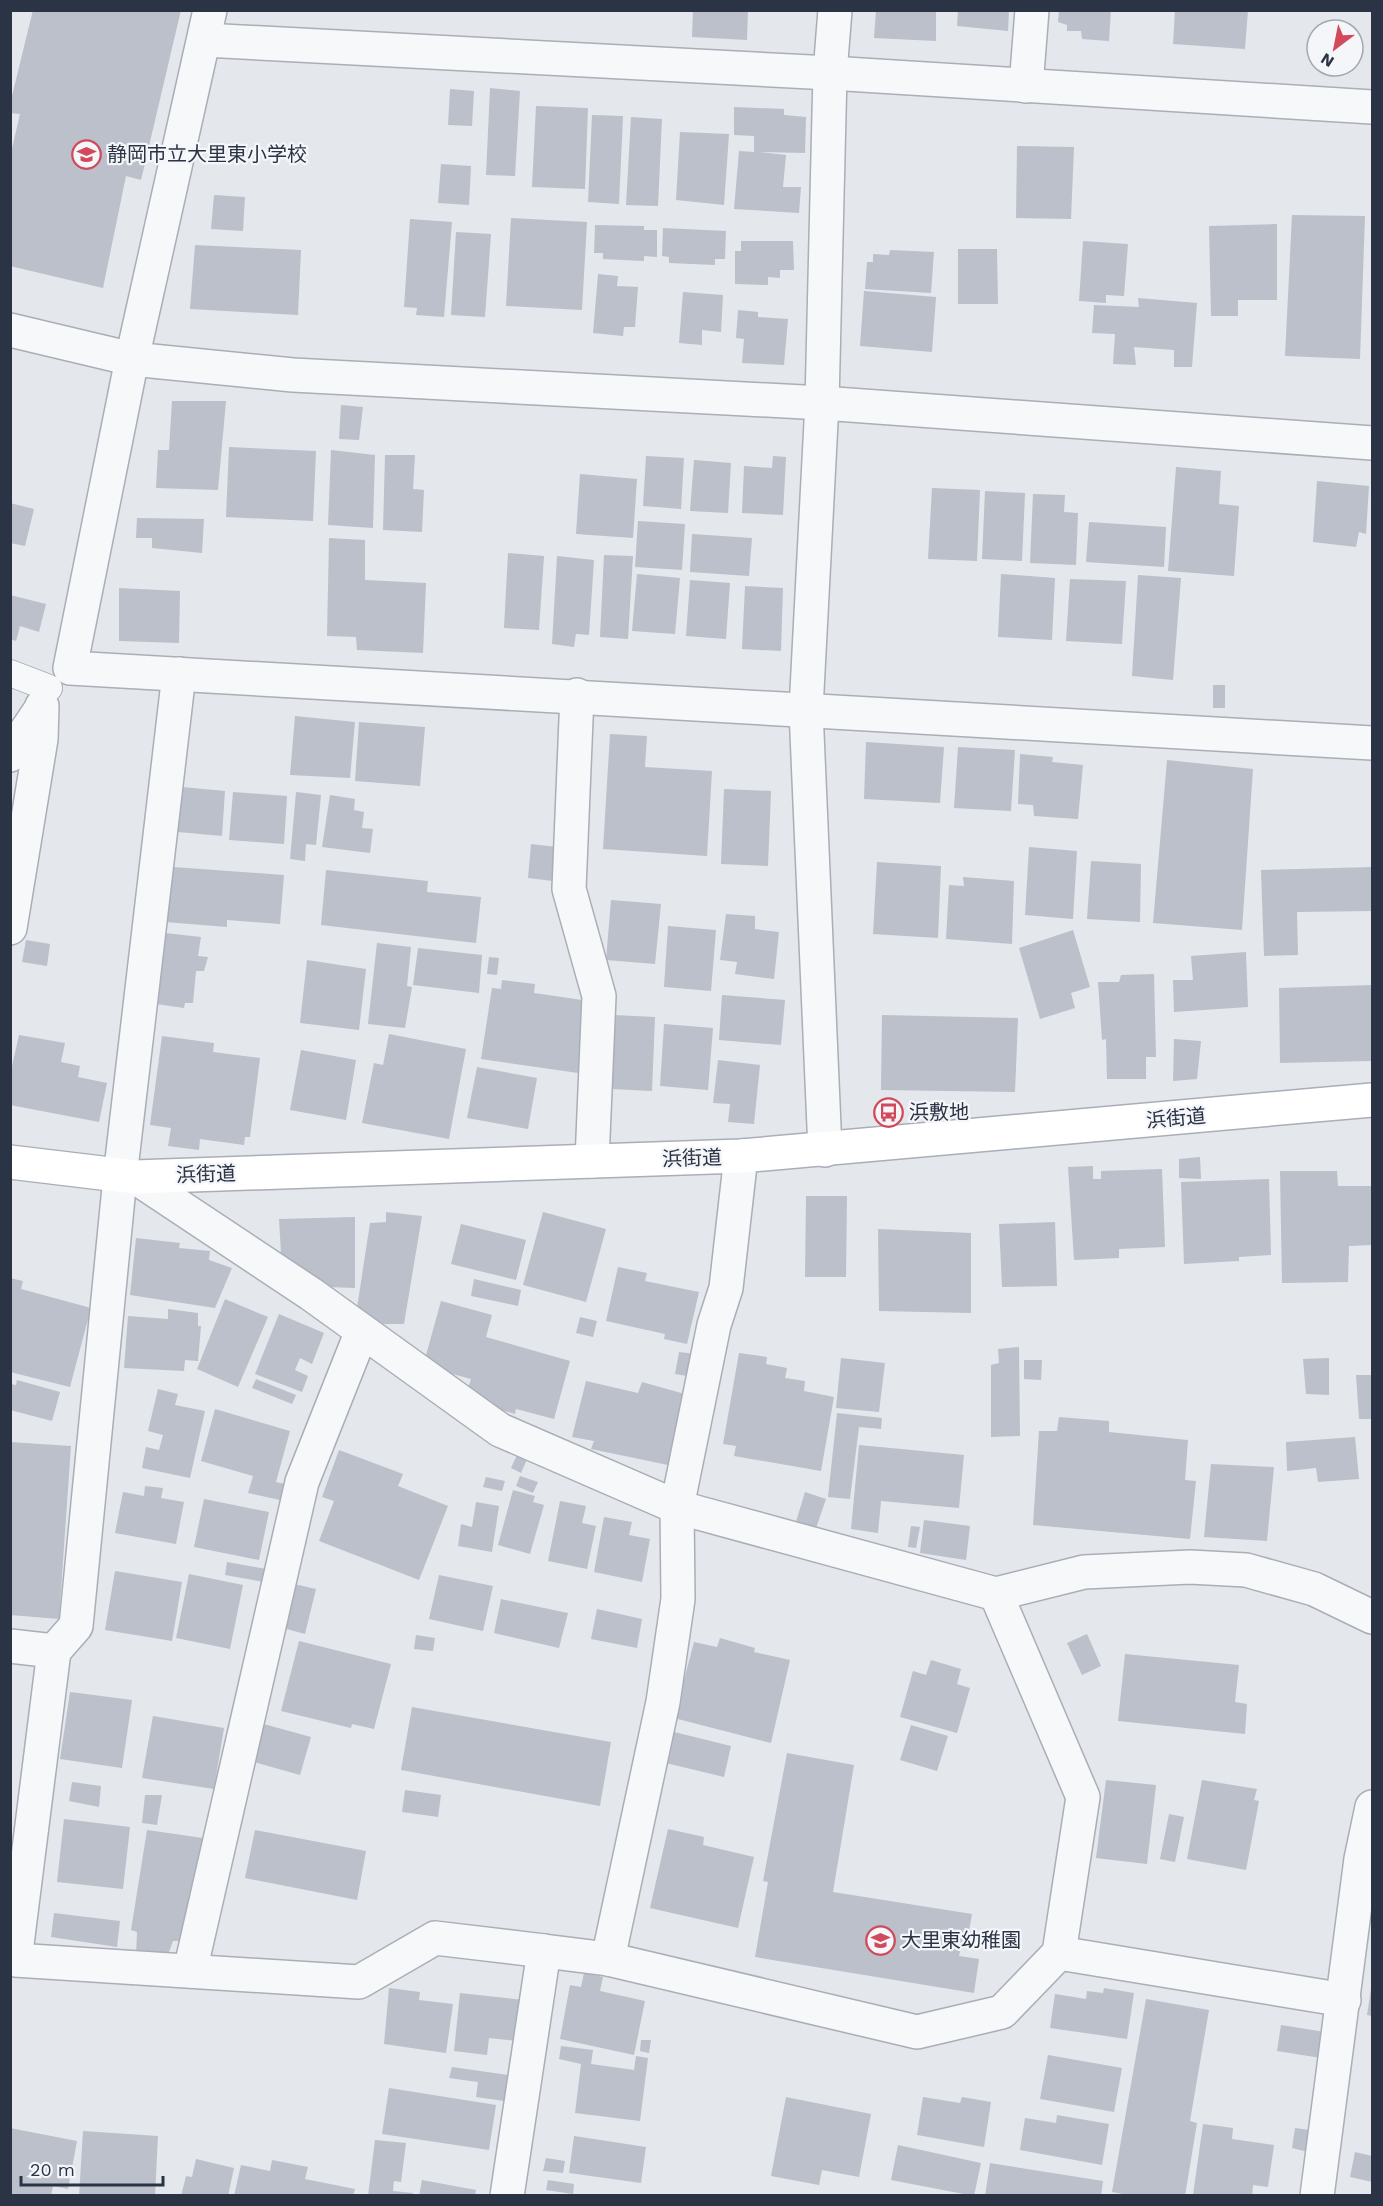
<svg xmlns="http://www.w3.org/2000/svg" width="1383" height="2206" viewBox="0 0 1383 2206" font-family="'Work Sans','Noto Sans JP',sans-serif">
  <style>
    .building { fill: #bbc0ca }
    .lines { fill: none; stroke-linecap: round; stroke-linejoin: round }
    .lane-casing { stroke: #a9aeb7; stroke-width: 28 }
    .street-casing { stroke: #a9aeb7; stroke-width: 36 }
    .secondary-casing { stroke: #a9aeb7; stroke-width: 36 }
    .lane { stroke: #f7f8fa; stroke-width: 26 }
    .street { stroke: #f7f8fa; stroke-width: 33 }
    .secondary { stroke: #fff; stroke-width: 33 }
    .labels { text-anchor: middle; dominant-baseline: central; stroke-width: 4.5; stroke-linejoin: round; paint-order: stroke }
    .poi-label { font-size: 20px; fill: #2b3445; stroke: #f4f6f9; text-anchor: start }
    .street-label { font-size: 20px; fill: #2b3445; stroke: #f4f6f9 }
  </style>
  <rect width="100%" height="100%" fill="#e4e7ec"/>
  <!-- building -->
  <g class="building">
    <path d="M33,10H181L141,180L126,176L103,288L10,266V157L20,114L10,113V104Z"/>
    <path d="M693,10H748L747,40L692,37Z"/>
    <path d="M876,10H936V41L874,38Z"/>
    <path d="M958,10H1009L1008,31L957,26Z"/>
    <path d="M1059,10H1111L1109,41L1082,39L1081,31H1067V25L1058,22Z"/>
    <path d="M1175,10H1248L1245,49L1173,44Z"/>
    <path d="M490,88L520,91L515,176L486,175Z"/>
    <path d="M450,89L474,91L472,126L448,125Z"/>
    <path d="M536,106L588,108L585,189L532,187Z"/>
    <path d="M734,107L784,109V115L806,117L805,153L760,152L786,155L783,187H801L799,213L734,209L739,151L754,152V136L734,135Z"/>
    <path d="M592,115L623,116L619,204L588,202Z"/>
    <path d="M631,117L662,119L658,206L626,205Z"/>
    <path d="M680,132L729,134L724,205L676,200Z"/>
    <path d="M1017,146L1074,147L1071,219L1016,218Z"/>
    <path d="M441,164L471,166L469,205L438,203Z"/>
    <path d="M214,195L245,197L243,231L211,229Z"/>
    <path d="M1292,215L1365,216L1360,359L1285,356Z"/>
    <path d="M511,218L587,222L582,310L506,306Z"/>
    <path d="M410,219L452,222L444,317L416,315L417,308L404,307Z"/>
    <path d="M1277,224V300H1238V316H1211L1209,226Z"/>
    <path d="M595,225L644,226V230H657V257L644,256V261L603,259V253H594Z"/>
    <path d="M663,228L726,231L725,259H715V265L669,263V257L662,256Z"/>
    <path d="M456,232L491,234L485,317L451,315Z"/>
    <path d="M741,241H793L794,270H780V278L768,277V285L735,284V251H741Z"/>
    <path d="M1083,241L1128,244L1124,296L1106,295V303L1079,301Z"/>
    <path d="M195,245L301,250L298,315L190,309Z"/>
    <path d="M958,249H997L998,304H958Z"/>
    <path d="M890,250L934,252L931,293L865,289L867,262H873V254L889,255Z"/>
    <path d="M598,274L618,276L617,286L638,287L635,327H624L623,336L593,333Z"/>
    <path d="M864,291L936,297L932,352L860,346Z"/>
    <path d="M683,292L723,295L721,332L702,330V345L679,343Z"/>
    <path d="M1138,298L1197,303L1192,367H1174V350L1134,347L1136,365L1113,364L1115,334L1092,333L1094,305L1139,307Z"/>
    <path d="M738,310L758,312V317L788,319L784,365L742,363L744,339L736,338Z"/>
    <path d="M172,401H226L218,490L156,488L158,450H169Z"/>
    <path d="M341,405L363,407L359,440L339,439Z"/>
    <path d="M229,447L316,451L313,521L226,517Z"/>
    <path d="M331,450L375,455L373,528L328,525Z"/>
    <path d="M385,455H415L413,489L424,490L422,532L383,530Z"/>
    <path d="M646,456L684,458L681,509L643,506Z"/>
    <path d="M773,456L786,457L783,515L742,513L744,466L772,468Z"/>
    <path d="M694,460L731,463L728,513L690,511Z"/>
    <path d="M1176,467L1221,471L1219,504L1239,506L1234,576L1168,571Z"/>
    <path d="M580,474L637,479L633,538L576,534Z"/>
    <path d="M1317,481L1369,486L1366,534L1359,532L1356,547L1313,542Z"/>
    <path d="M932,488L980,490L977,561L928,559Z"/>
    <path d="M985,491L1025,493L1022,561L982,559Z"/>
    <path d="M1033,494L1065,495L1064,512L1078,513L1076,565L1030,563Z"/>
    <path d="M10,503L34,509L25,546L10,543Z"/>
    <path d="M137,518L204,519L202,553L152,548V538H136Z"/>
    <path d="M638,521L685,524L682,570L635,567Z"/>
    <path d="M1089,522L1166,527L1164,567L1086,562Z"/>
    <path d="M692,534L752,538L749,576L690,572Z"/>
    <path d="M329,538L365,540V580L426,583L423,653L357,650L356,637L327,636Z"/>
    <path d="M508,553L544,556L539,630L504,628Z"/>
    <path d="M604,555L633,556L628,639L600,637Z"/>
    <path d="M557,556L594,560L589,635L576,634L574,647L552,644Z"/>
    <path d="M637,574L680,578L675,634L632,631Z"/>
    <path d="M1001,574L1055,578L1052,640L998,637Z"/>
    <path d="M1138,575L1181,578L1173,680L1132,676Z"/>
    <path d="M1070,579L1126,581L1122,644L1066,641Z"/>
    <path d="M690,580L730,583L726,639L686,636Z"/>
    <path d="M745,586L783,588L781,651L742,649Z"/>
    <path d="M119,588L180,591L179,643L119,641Z"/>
    <path d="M10,595L46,604L39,632L20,626L16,641L10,639Z"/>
    <rect x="1213" y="685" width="12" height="23"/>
    <path d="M295,716L355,722L350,778L290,775Z"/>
    <path d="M359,722L425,727L420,786L355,781Z"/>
    <path d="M610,734L647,736L645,767L712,771L707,856L603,849Z"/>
    <path d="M866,742L944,747L940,803L864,799Z"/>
    <path d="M958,747L1015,750L1011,811L954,808Z"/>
    <path d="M1020,754L1053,757L1052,762L1083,765L1078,819L1034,816L1033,805L1018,804Z"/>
    <path d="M1167,760L1253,769L1242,930L1153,923Z"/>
    <path d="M171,786L225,791L222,836L167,831Z"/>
    <path d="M724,789L771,791L768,866L721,864Z"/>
    <path d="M233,792L287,796L284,844L229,840Z"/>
    <path d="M296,792L321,795L316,845L306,844L305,861L290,859Z"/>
    <path d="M330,795L355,799L354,810L364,812L362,828L373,829L370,853L322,847Z"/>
    <path d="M531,844L557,847L553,881L528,878Z"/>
    <path d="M1029,847L1077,851L1073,919L1025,915Z"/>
    <path d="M1091,861L1141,864L1140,922L1087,919Z"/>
    <path d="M877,862L941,866L938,938L873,934Z"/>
    <path d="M174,867L284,875L280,924L227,920V927L165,922L168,872L173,873Z"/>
    <path d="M1372,867V911L1297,912L1298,955L1264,956L1261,870Z"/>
    <path d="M326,870L428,881L427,892L481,897L476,943L321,925Z"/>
    <path d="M963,877L1014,881L1012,944L946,939L949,885L964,886Z"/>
    <path d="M611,900L661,904L655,964L606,960Z"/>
    <path d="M726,914L755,916V929L779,932L774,979L735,974L737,962L720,960Z"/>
    <path d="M668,926L716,930L711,991L664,987Z"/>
    <path d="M1073,930L1090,987L1071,993L1075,1008L1040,1019L1019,948Z"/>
    <path d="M165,933L201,937L198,956L208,957L204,971H196L193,1003H185L184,1008L156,1004Z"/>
    <path d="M26,940L50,944L47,966L22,962Z"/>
    <path d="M377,943L411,947L407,986L412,987L405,1028L368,1024Z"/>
    <path d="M418,948L482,955L479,993L413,985Z"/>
    <path d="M1246,952L1248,1007L1174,1012L1173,980H1193L1191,956Z"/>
    <path d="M489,957L499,958L497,975L487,974Z"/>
    <path d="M307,960L366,969L359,1030L300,1023Z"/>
    <path d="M1154,974L1156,1057H1146V1079H1107L1106,1039L1102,1040L1098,982H1119L1121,975Z"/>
    <path d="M502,980L535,984L534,993L582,1000L581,1006L594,1007L585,1074L481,1059L492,988L501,989Z"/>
    <path d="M1372,985V1061L1280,1063L1279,988Z"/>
    <path d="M722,995L785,1000L781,1045L719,1040Z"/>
    <path d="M614,1015L655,1017L652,1091L611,1089Z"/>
    <path d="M882,1015L1018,1018L1015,1092L881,1090Z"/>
    <path d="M664,1024L713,1028L708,1090L660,1086Z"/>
    <path d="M389,1034L466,1049L449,1139L362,1123L374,1063L383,1065Z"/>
    <path d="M19,1035L65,1043L61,1062L80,1066L78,1077L107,1083L99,1122L10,1105V1075Z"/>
    <path d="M162,1036L214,1043L213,1052L260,1058L250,1137H245L244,1145L200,1139L199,1150L168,1146L171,1128L150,1125Z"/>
    <path d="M1174,1039L1201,1041L1197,1079L1173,1081Z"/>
    <path d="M301,1050L356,1060L346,1120L290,1110Z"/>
    <path d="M718,1060L760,1065L754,1124L728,1122L730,1104L713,1103Z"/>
    <path d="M477,1067L537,1078L528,1129L467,1118Z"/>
    <path d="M1200,1157L1201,1179L1179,1178V1159Z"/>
    <path d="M1093,1166V1179H1101V1171L1162,1169L1165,1247L1119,1249V1258L1074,1260L1068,1167Z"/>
    <path d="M1280,1171H1337L1338,1186H1372V1245L1349,1246L1348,1282L1282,1283Z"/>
    <path d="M1269,1179L1271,1255L1239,1257V1261L1184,1264L1181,1182Z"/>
    <path d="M806,1196H847L846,1277H805Z"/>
    <path d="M386,1212L422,1216L404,1324H376L357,1308L370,1223L386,1222Z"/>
    <path d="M543,1212L606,1229L586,1302L523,1285Z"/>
    <path d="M355,1217V1288L328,1287L281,1253L279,1219Z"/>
    <path d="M1055,1222L1057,1286L1002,1287L999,1224Z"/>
    <path d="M461,1224L526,1240L516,1280L451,1264Z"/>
    <path d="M878,1229L971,1233V1313L879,1311Z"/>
    <path d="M136,1238L180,1243L179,1248L210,1251L209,1260L232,1268L215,1308L130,1295Z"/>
    <path d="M618,1267L647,1273L645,1281L699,1292L687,1344L664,1339L665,1334L606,1321Z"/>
    <path d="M10,1278L23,1281L21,1289L91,1308L70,1387L10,1372Z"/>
    <path d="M474,1279L521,1290L518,1306L471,1296Z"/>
    <path d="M225,1299L268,1317L238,1387L197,1369Z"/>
    <path d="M441,1301L492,1315L486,1337L570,1361L554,1419L516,1409L515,1414L484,1405L466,1395L471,1379L423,1366Z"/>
    <path d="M168,1309L198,1313V1326H201L198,1361L185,1360L184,1371L124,1368L128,1316L168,1319Z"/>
    <path d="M279,1314L324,1333L312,1364L300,1358L295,1370L308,1376L302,1392L255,1374Z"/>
    <path d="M580,1317L597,1321L593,1337L576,1333Z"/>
    <path d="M1019,1347L1020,1436L991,1437V1365L999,1363L998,1349Z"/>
    <path d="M679,1352L704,1355L700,1378L675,1374Z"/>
    <path d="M739,1353L767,1357L766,1364L787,1368L785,1378L805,1381L804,1391L834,1397L821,1471L734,1456L736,1446L723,1444Z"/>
    <path d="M841,1358L885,1363L879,1412L836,1408Z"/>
    <path d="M1329,1358V1395L1306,1394L1303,1359Z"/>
    <path d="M1024,1360H1042L1041,1380L1024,1379Z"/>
    <path d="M1356,1375H1372V1419H1359Z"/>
    <path d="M256,1379L296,1395L292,1404L252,1388Z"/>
    <path d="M17,1380L60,1392L52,1421L10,1410V1384L16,1385Z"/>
    <path d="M586,1381L638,1393L642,1382L685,1394L668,1465L591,1449L594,1441L572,1437Z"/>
    <path d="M158,1389L178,1394L175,1405L205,1411L190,1478L142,1468L146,1447L159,1450L163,1435L148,1431Z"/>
    <path d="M215,1409L290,1431L276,1482L285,1484L280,1500L248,1493L253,1476L201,1461Z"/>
    <path d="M837,1413L882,1418L881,1429L859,1427L850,1499L828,1497Z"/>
    <path d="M1059,1417L1109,1421V1432L1188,1440L1185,1480L1196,1481L1190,1539L1033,1525L1039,1431H1057Z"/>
    <path d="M1355,1437L1359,1479L1318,1482L1316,1468L1287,1471L1286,1442Z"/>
    <path d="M10,1442L71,1446L59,1619L10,1615Z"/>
    <path d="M859,1445L964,1455L959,1508L881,1501L878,1533L851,1529Z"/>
    <path d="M339,1450L403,1474L398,1486L448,1506L419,1580L319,1541L334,1501L322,1497Z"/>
    <path d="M518,1453L528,1457L521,1473L511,1468Z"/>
    <path d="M1211,1464L1274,1467L1267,1541L1204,1537Z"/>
    <path d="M520,1476L538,1482L533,1493L516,1486Z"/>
    <path d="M486,1477L505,1481L502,1491L483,1487Z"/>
    <path d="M145,1486L163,1488L161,1498L184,1502L176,1544L115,1533L123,1492L144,1496Z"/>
    <path d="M513,1490L535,1496L533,1502L544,1505L530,1554L498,1545Z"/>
    <path d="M805,1492L826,1499L815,1531L795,1525Z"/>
    <path d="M204,1499L269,1512L259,1560L194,1547Z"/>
    <path d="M560,1501L586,1506L582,1523L596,1526L587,1569L548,1561Z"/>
    <path d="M476,1502L499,1506L492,1552L458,1546L461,1524L472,1527Z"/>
    <path d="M604,1517L632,1522L629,1535L650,1539L642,1582L594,1572Z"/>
    <path d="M924,1520L970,1526L966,1560L920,1553Z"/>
    <path d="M911,1526L920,1527L916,1548L908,1547Z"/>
    <path d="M227,1562L266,1569L264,1582L225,1575Z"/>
    <path d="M115,1571L182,1582L172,1641L105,1630Z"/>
    <path d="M189,1574L243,1585L230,1649L176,1638Z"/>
    <path d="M439,1575L493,1586L483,1631L429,1619Z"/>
    <path d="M294,1584L316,1589L305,1634L283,1628Z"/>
    <path d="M501,1599L568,1613L559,1648L494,1633Z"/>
    <path d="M597,1609L642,1619L637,1648L591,1639Z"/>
    <path d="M1087,1634L1101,1666L1082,1675L1067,1643Z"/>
    <path d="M416,1635L435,1638L433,1651L414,1649Z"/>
    <path d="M720,1638L755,1648L754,1652L790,1660L771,1743L674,1718L694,1642L717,1647Z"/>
    <path d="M299,1641L391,1664L374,1729L352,1724L351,1728L281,1711Z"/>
    <path d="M1125,1654L1239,1665L1235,1702L1247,1704L1245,1734L1118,1721Z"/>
    <path d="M931,1660L961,1669L957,1684L970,1688L957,1733L900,1717L913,1671L926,1675Z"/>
    <path d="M70,1692L132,1700L122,1768L60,1759Z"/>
    <path d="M412,1707L611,1742L600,1806L401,1770Z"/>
    <path d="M153,1716L224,1728L214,1789L142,1778Z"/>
    <path d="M260,1723L311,1737L300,1775L250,1761Z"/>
    <path d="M911,1725L948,1736L937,1771L900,1760Z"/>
    <path d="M674,1732L731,1746L724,1777L666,1763Z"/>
    <path d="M787,1753L854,1765L833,1892L972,1914L967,1942H962L959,1956L979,1959L974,1993L755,1957L768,1882L763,1881Z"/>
    <path d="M1106,1780L1156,1785L1147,1864L1096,1858Z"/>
    <path d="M1202,1780L1257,1789L1254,1800L1259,1801L1246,1870L1187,1859Z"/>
    <path d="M72,1782L101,1786L99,1807L69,1801Z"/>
    <path d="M405,1790L441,1795L438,1817L402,1812Z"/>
    <path d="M145,1795H162L157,1825L142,1823Z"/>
    <path d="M1169,1814L1184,1817L1175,1862L1160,1859Z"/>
    <path d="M64,1819L130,1827L123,1889L57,1882Z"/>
    <path d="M668,1829L704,1837L703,1845L754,1857L738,1928L650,1908Z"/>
    <path d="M147,1830L203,1838L185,1941H173L168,1955H136L137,1932L131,1930Z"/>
    <path d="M255,1830L366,1851L357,1900L245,1878Z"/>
    <path d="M54,1913L120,1921L117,1947L51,1937Z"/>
    <path d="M584,1973L603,1977L600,1991L645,2001L634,2055L560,2039L570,1985L581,1987Z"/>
    <path d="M389,1988L420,1992L419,2000L453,2004L446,2053L384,2044Z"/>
    <path d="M1104,1988L1134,1993L1127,2039L1050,2028L1055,1994L1086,1999L1087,1991L1103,1993Z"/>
    <path d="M1371,1989H1372V2016L1367,2015Z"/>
    <path d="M460,1993L523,2000L518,2041L489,2038L487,2055L454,2051Z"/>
    <path d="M1146,1999L1209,2010L1190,2121L1197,2123L1185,2196H1133L1112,2192Z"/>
    <path d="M1281,2025L1325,2032L1321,2058L1277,2051Z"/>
    <path d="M641,2040H651L649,2053L640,2051Z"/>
    <path d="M561,2046L593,2050L591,2064L634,2070L636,2056L648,2058L640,2121L575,2113L581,2064L559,2059Z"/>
    <path d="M1048,2055L1122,2068L1114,2112L1040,2099Z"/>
    <path d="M452,2067L516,2076L512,2102L476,2097L478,2082L449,2078Z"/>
    <path d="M389,2088L496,2105L489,2150L382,2134Z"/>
    <path d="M786,2097L871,2114L859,2177L822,2170L819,2185L771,2176Z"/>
    <path d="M923,2097L960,2103L962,2097L991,2102L984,2147L917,2135Z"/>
    <path d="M1057,2115L1109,2124L1102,2165L1020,2150L1025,2118L1056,2123Z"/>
    <path d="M1203,2124L1233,2128L1232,2139L1274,2145L1268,2187L1253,2185L1252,2196L1193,2195Z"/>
    <path d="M10,2128L77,2141L68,2189L53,2186L51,2196H10Z"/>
    <path d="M1295,2128L1310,2130L1308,2152L1292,2148Z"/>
    <path d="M83,2131L158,2136L155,2196H79Z"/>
    <path d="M574,2136L646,2147L641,2183L569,2173Z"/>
    <path d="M375,2140L406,2143L401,2182L394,2181L393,2191L413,2193L412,2196H368Z"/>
    <path d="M898,2145L981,2163L974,2196L891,2180Z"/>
    <path d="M1355,2152L1372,2156V2182L1350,2177Z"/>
    <path d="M546,2158L565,2161L563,2173L543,2171Z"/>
    <path d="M196,2159L234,2168L228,2196H181L186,2176L192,2177Z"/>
    <path d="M272,2160L308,2167L305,2179L355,2189L353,2196H234L241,2165L270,2171Z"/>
    <path d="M990,2163L1103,2181L1101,2196H985Z"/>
    <path d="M422,2180L476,2190L475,2196H419Z"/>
    <path d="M548,2180L574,2184L573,2194L546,2190Z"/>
  </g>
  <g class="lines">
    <defs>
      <path id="lane" d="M10,673L49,688"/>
      <g id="street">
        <path d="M210,10L132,359L70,668L1372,743"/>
        <path d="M204,40L830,73L1372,107"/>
        <path d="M1026,86L1032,10"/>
        <path d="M10,330L132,359L293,375L822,403L1372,443"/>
        <path d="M577,695L569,889L599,996L592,1161"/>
        <path d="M10,755L41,709"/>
        <path d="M10,928L41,739L42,706"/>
        <path d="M825,1150L806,710L822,403L830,73L835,10"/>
        <path d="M135,1177L311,1294L500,1430L677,1507L996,1594L1084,1572L1190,1567L1246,1570L1314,1589L1372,1617"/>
        <path d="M996,1594L1083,1797L1059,1953"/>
        <path d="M10,1646L54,1651L76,1626L120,1177L179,674"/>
        <path d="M54,1651L15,1960L359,1982L435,1938L544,1951"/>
        <path d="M608,1959L663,1702L678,1599L677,1507L714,1325L726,1288L741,1156"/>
        <path d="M190,1971L302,1482L362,1331"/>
        <path d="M507,2196L544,1951L608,1959L917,2032L1002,2012L1059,1953L1344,2000"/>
        <path d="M1317,2196L1361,1859L1372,1807"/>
      </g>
      <path id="secondary" d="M10,1162L135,1177L741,1156L1372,1100"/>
    </defs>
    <!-- lane casing -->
    <use href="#lane" class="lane-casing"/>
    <!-- street casing -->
    <use href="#street" class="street-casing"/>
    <!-- secondary casing -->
    <use href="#secondary" class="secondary-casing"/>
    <!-- lane -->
    <use href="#lane" class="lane"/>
    <!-- street -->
    <use href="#street" class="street"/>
    <!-- secondary -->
    <use href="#secondary" class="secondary"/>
  </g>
  <!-- icons -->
  <defs>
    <symbol id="school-ring" viewBox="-11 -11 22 22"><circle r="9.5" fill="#f4f6f9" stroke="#d1495b" stroke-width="1.5"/><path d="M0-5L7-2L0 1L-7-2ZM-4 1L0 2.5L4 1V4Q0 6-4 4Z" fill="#d1495b"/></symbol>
    <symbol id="bus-ring" viewBox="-11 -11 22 22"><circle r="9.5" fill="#f4f6f9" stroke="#d1495b" stroke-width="1.5"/><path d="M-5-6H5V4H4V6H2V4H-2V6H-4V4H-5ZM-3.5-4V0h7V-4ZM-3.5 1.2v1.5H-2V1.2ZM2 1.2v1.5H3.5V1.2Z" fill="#d1495b"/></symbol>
  </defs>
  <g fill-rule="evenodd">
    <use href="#school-ring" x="70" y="138" width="33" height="33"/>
    <use href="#bus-ring" x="872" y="1096" width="33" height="33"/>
    <use href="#school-ring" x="864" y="1924" width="33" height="33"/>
  </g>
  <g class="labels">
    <!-- poi labels -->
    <g class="poi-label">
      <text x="107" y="154">静岡市立大里東小学校</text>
      <text x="909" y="1112">浜敷地</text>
      <text x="901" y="1940">大里東幼稚園</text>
    </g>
    <!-- street labels -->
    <g class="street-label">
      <text transform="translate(1176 1118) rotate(-5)">浜街道</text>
      <text transform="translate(692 1158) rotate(-2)">浜街道</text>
      <text transform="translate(206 1174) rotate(-2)">浜街道</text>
    </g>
  </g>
  <!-- border -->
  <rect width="1383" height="2206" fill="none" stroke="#2b3445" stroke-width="24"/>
  <!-- north arrow -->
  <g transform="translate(1335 48) rotate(212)"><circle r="28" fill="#f4f6f9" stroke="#a4a8b1" stroke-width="1.5"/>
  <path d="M0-4.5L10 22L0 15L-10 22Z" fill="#d1495b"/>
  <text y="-9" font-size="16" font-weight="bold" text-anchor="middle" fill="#2b3445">N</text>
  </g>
  <!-- scale -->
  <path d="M21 2176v9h142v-9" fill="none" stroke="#2b3445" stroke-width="3"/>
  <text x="30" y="2176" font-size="18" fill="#2b3445" stroke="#f4f6f9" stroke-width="4.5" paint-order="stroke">20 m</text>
</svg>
